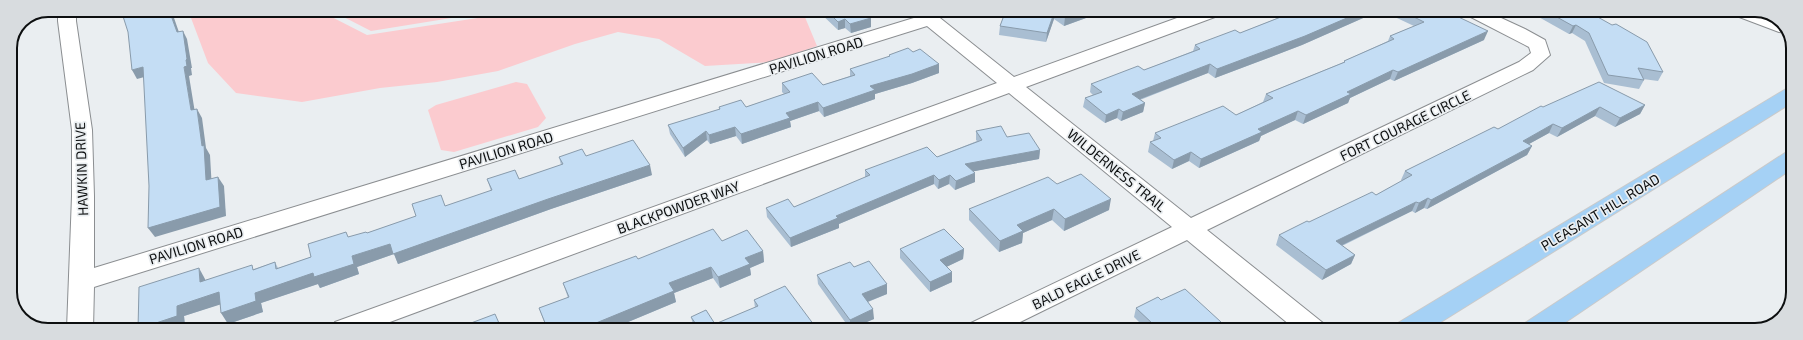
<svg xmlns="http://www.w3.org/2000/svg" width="1803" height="340" viewBox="0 0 1803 340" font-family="'Exo 2',sans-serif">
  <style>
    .green { fill: #fbcbcf }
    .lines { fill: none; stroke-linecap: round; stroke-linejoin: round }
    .minor-casing { stroke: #8b8e91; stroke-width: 2 }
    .major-casing { stroke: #cacaca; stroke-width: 2 }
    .minor { fill: #fff; fill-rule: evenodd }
    .major { fill: #a5d1f5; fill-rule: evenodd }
    .wall { fill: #a9bed2 }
    .shaded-wall { fill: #899bab }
    .building { fill: #c4ddf4; stroke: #899bab }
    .labels { text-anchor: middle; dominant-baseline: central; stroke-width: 3.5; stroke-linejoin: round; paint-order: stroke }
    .street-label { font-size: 14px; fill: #0d0f10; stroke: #eaeef1 }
    .rim { fill: none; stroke: #0d0f10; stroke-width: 2 }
  </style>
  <rect width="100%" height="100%" fill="#eaeef1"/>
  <!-- green -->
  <g class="green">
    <path d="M188,10H318L367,35L497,15L512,10H802L817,46L771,62L705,66L659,39L618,32L575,44L498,71L437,82L380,88L302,102L236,93L208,63Z"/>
    <path d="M330,10H501L371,31Z"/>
    <path d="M516,82L527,84L546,118L538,127L454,152L441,150L428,110L436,105Z"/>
  </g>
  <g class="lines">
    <defs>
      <g id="minor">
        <path d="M58,10H76V21L92,130L94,196V268L917,17L910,10H930L1014,77L1199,10H1225L1223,14L1026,87L1191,218L1519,62L1531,53L1529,47L1467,15L1464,11H1486L1525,29L1545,40L1550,55L1533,70L1207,230L1323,323L1327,330H1296L1187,240L1004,330H967L971,323L1172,227L1009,93L371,329H331L335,322L997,83L927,26L94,287L93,329H67L72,196V130L58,21Z"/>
        <path d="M1731,11H1755L1779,20L1782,21L1788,33L1779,32L1734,15Z"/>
      </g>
      <g id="major">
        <path d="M1793,87V102L1428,330H1394L1398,323L1786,89Z"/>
        <path d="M1793,151V168L1554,330H1521L1525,323L1785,153Z"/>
      </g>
    </defs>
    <!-- minor casing -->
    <use href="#minor" class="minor-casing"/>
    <!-- major casing -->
    <use href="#major" class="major-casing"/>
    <!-- minor -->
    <use href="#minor" class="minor"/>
    <!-- major -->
    <use href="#major" class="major"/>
  </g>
  <!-- wall -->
  <g class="wall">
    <path d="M799,10H870V17L871,18V27L851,33L845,28L838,30L818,11L804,15Z"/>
    <path d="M1006,10H1108L1064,26L1054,19L1046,42L999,35L1000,26Z"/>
    <path d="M1287,10L1379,11L1302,45L1215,78L1208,73L1140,100L1145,103L1143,112L1121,121L1117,118L1105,123L1083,107L1085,98L1093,95L1090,92L1091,84L1144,70L1193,51L1195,45L1240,33L1280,17L1281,13Z"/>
    <path d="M1382,11H1438L1484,40L1394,81L1390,79L1350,98L1348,103L1303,124L1295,120L1261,136L1259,141L1199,168L1189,161L1172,169L1148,152L1150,142L1153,141L1155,133L1236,115L1263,102L1266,94L1344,62V61L1388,41L1390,36L1414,26Z"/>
    <path d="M1528,11H1587L1663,72L1658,81L1643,79L1644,80L1639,89L1604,83L1585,41L1572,33L1569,34Z"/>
    <path d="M913,52L939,64V73L912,83L875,94V99L824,117L819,111L790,121L791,127L742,144L736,136L710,144L707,140L685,157L670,134L668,125L719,110V107H746L784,94L782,92V83L823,85L850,76V69L889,57V55Z"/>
    <path d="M1645,105L1640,114L1615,127L1595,116L1557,137L1549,133L1529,144L1532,146L1527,155L1427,209L1424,208L1415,213L1412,211L1342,246L1355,255L1351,264L1322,280L1276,245L1279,235L1376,195L1402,181L1401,180L1405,171L1498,129L1543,107Z"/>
    <path d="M976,131L1007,137L1040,150L1039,159L974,171L975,182L955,190L949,184L938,189L934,184L839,224V228L791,247L767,217L766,208L794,207L865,178V170L937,157L977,141L976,140Z"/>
    <path d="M586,156L652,175L551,209L398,264L394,254L357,267L359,274L320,288L318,284L261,303L263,312L228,324L220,304L184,316L185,326L176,329H138L205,279V280L254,269L275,262L278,268L311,257L349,237L367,233L491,191L487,179H519L561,165L559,157Z"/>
    <path d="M1057,184L1109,210L1064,231L1052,220L1023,233L1022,243L999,252L969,220V209Z"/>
    <path d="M722,241L763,251L764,262L750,268L751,275L720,288L713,278L674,293L676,302L609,330H547L539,308L568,298L563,283L638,259Z"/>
    <path d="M900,249H964L963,259L946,267L952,272V282L930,292L900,258Z"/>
    <path d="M854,267L887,284V294L868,302L874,319L850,329L818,284L817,275Z"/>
    <path d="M754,300L817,330H694V328L691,317L715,324L755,308Z"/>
    <path d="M1161,300L1219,330L1145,328L1134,317L1136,308Z"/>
  </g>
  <!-- shaded-wall -->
  <g class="shaded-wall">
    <path d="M169,10L173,15L182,41L177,32Z"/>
    <path d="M804,10H818V11L804,15Z"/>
    <path d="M868,10H870V18L864,12Z"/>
    <path d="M1055,10L1054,19L1046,42L1047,33Z"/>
    <path d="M1085,10H1108L1064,26L1065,17Z"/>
    <path d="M1363,11H1379L1302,45L1215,78L1217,69Z"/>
    <path d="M871,18V27L851,33L850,24Z"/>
    <path d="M845,19V28L838,30V22Z"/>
    <path d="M1576,25L1572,33L1569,34L1573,26Z"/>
    <path d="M183,31L187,39L192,68H191L192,75L189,76L196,119L191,110L184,67Z"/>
    <path d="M1488,31L1484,40L1394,81L1398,72Z"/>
    <path d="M939,64V73L912,83L875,94V99L824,117L823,108L870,86Z"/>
    <path d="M1210,64L1208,73L1130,103L1132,94Z"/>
    <path d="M143,67L148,76L137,79L132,70Z"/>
    <path d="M1393,70L1390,79L1350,98L1348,103L1303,124L1306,115L1347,92Z"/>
    <path d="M818,102L819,111L790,121L791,127L742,144L741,134L786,113Z"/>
    <path d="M1145,103L1143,112L1121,121L1123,112Z"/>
    <path d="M1645,105L1640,114L1615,127L1620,118Z"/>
    <path d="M1600,107L1595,116L1557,137L1562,128Z"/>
    <path d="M197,109L202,118L206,148L210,155L212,190L206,180Z"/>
    <path d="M1119,109L1117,118L1105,123L1106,115Z"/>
    <path d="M1298,111L1295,120L1261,136L1259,141L1199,168L1201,159L1258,129Z"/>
    <path d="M1553,124L1549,133L1518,150L1523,141Z"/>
    <path d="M735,127L736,136L710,144L709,135Z"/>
    <path d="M706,131L707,140L685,157L683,148Z"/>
    <path d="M10,144L15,150L12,177H10Z"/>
    <path d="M1532,146L1527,155L1427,209L1431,200Z"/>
    <path d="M1040,150L1039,159L965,173V164Z"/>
    <path d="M1191,152L1189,161L1172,169L1174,160Z"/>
    <path d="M650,165L652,175L551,209L398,264L394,254L357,267L359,274L320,288L318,284L261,303L263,312L228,324L221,313L255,293L352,256L390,244L548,199Z"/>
    <path d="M975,173V182L955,190L956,181Z"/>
    <path d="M934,175V184L839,224V228L791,247L790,238L836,216Z"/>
    <path d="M950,175L949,184L938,189L939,180Z"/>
    <path d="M218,177L224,186L226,216L155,237L148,228Z"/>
    <path d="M1428,198L1424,208L1415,213L1419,203Z"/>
    <path d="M1111,199L1109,210L1064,231L1065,219Z"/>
    <path d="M1416,202L1412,211L1332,250L1336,241Z"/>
    <path d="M1054,209L1052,220L1023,233L1022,243L999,252L1000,241L1017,225Z"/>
    <path d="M964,249L963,259L940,270V260Z"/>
    <path d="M763,251L764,262L750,268L751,275L720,288L718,277L745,258Z"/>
    <path d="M1355,255L1351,264L1322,280L1326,270Z"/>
    <path d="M711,267L713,278L674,293L676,302L609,330H579L669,283Z"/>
    <path d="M199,268L205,279L206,293L200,282Z"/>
    <path d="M952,272V282L930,292V282Z"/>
    <path d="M887,284V294L862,304V294Z"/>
    <path d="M219,292L225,303L184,316L185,326L176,329H138L177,306Z"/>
    <path d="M873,309L874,319L850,329V320Z"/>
    <path d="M1221,322L1219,330H1205Z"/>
    <path d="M568,326L569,330H559Z"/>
  </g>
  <!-- building -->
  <g class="building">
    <path d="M121,10H169L177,32L183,31L187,59L186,60L187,66L184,67L191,110L197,109L202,146L204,145L206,180L218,177L220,207L148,228L149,186L143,67L132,70L128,32Z"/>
    <path d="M826,10H868L864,12L871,18L850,24L845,19L838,22Z"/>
    <path d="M1006,10H1085L1065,17L1055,10L1047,33L1000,26Z"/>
    <path d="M1287,10L1363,11L1305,36L1217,69L1210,64L1132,94L1145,103L1123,112L1119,109L1106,115L1085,98L1102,92L1091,84L1138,66L1144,70L1200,49L1195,45L1235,30L1240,33L1286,15L1281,13Z"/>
    <path d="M1402,11H1438L1444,14L1448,12L1488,31L1398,72L1393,70L1347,92L1351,94L1306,115L1298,111L1258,129L1262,132L1201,159L1191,152L1174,160L1150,142L1161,138L1155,133L1223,106L1236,115L1273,98L1266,94L1345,62L1344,61L1394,39L1390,36L1424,22Z"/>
    <path d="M1546,11H1587L1612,25L1616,24L1647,42L1663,72L1638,68L1644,80L1608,75L1589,33L1576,25L1573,26Z"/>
    <path d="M908,48L913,52L920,49L939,64L912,74L870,86L875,90L823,108L818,102L786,113L790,118L741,134L735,127L709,135L706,131L683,148L668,125L720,109L719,107L741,100L746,107L790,92L782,83L812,73L823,85L855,75L850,69L890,56L889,55Z"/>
    <path d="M1599,82L1645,105L1620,118L1600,107L1562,128L1553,124L1523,141L1532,146L1431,200L1428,198L1419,203L1416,202L1336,241L1355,255L1326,270L1279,235L1307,221L1309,222L1372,192L1376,195L1412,175L1405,171L1494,127L1498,129L1541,106L1543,107Z"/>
    <path d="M1001,126L1007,137L1029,133L1040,150L965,164L975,173L956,181L950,175L939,180L934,175L836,216L838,218L790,238L766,208L788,199L794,207L870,175L865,170L927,147L937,157L982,140L976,131Z"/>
    <path d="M633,140L650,165L548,199L393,254L390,244L352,256L354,264L314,277L313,273L255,293L256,301L221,313L219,292L177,306V316L138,329L139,287L199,268L200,282L252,265L253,270L275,262L276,269L311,257L308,244L346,232L348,237L366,232L367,233L416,216L412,204L441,195L445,206L492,190L487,179L515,170L519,179L563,164L559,157L582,149L586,156Z"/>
    <path d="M1081,174L1111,199L1065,219L1054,209L1017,225L1023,231L1000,241L969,209L1048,177L1057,184Z"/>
    <path d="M713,229L722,241L747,230L763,251L745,258L750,264L718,277L711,267L669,283L674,291L579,330H569L568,326L559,330H548L539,308L569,297L563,283L636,256L638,259Z"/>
    <path d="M944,229L964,249L940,260L952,272L930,282L900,249Z"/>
    <path d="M869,261L887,284L862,294L873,309L850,320L817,275L850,262L854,267Z"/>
    <path d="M785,286L817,329L781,330L780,328L777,330H700L691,317L706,310L715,324L758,306L754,300Z"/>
    <path d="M1185,289L1221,322L1205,330H1142L1153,324L1136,308L1158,297L1161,300Z"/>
    <path d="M495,314L502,330L455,329Z"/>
    <path d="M452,326L453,329H442Z"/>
  </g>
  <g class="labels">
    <!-- street labels -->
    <g class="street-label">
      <text transform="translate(816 55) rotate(-17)">PAVILION ROAD</text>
      <text transform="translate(1405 125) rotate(-26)">FORT COURAGE CIRCLE</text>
      <text transform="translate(506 150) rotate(-17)">PAVILION ROAD</text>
      <text transform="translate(81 169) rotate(-92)">HAWKIN DRIVE</text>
      <text transform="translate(1117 170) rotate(39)">WILDERNESS TRAIL</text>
      <text transform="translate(678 207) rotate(-20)">BLACKPOWDER WAY</text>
      <text transform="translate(1600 212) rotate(-31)">PLEASANT HILL ROAD</text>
      <text transform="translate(196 245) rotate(-17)">PAVILION ROAD</text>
      <text transform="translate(1086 279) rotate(-26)">BALD EAGLE DRIVE</text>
    </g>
  </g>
  <!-- crop -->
  <path d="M0 0H1803V340H0ZM48 17H1755A31 31 0 0 1 1786 48V292A31 31 0 0 1 1755 323H48A31 31 0 0 1 17 292V48A31 31 0 0 1 48 17Z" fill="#d8dcdf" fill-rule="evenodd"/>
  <path class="rim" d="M48 17H1755A31 31 0 0 1 1786 48V292A31 31 0 0 1 1755 323H48A31 31 0 0 1 17 292V48A31 31 0 0 1 48 17Z"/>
</svg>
